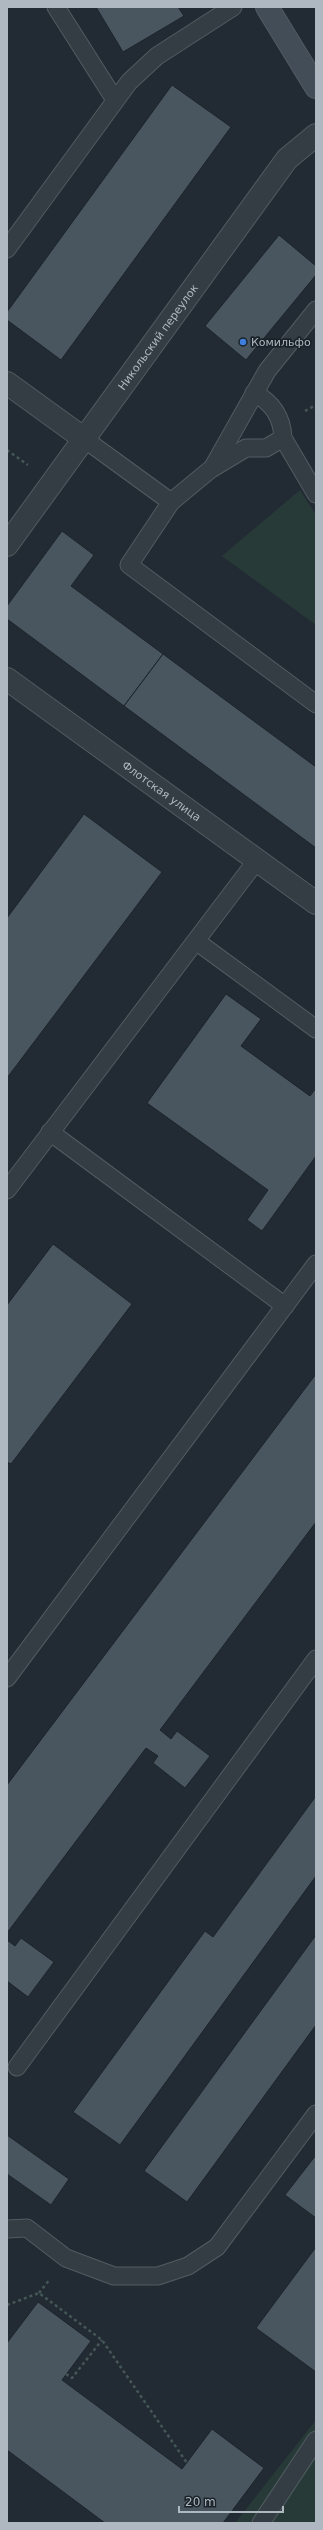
<svg xmlns="http://www.w3.org/2000/svg" width="323" height="2530" viewBox="0 0 323 2530" font-family="'DejaVu Sans',sans-serif">
  <style>
    .green { fill: #273a38 }
    .building { fill: #4a565f; stroke: #1c242b }
    .lines { fill: none; stroke-linecap: round; stroke-linejoin: round }
    .lane-casing { stroke: #525b62; stroke-width: 19 }
    .street-casing { stroke: #525b62; stroke-width: 24 }
    .secondary-casing { stroke: #525b62; stroke-width: 24 }
    .path { stroke: #455656; stroke-width: 2.5; stroke-dasharray: 3 3; stroke-linecap: butt }
    .lane { stroke: #353d44; stroke-width: 17 }
    .street { stroke: #353d44; stroke-width: 22 }
    .secondary { stroke: #434d57; stroke-width: 22 }
    .shop-dot { fill: #3f7fe0; stroke: #1a2229; stroke-width: 1.5 }
    .labels { text-anchor: middle; dominant-baseline: central; stroke-width: 3.5; stroke-linejoin: round; paint-order: stroke }
    .street-label { font-size: 11px; fill: #afb8c1; stroke: #1a2229 }
    .poi-label { font-size: 11px; fill: #afb8c1; stroke: #1a2229; text-anchor: start }
  </style>
  <rect width="100%" height="100%" fill="#222b33"/>
  <!-- green -->
  <g class="green">
    <path d="M300,490L316,515V625L222,556Z"/>
    <path d="M316,2420V2523H235Z"/>
  </g>
  <!-- building -->
  <g class="building">
    <path d="M96,7H178L184,16L123,52Z"/>
    <path d="M172,85L231,127L61,360L7,320V312Z"/>
    <path d="M279,235L316,266V275L246,360L205,326Z"/>
    <path d="M62,531L94,555L71,586L163,654L124,706L7,619V606Z"/>
    <path d="M163,654L316,767V848L124,706Z"/>
    <path d="M84,814L162,872L7,1078V918Z"/>
    <path d="M226,994L261,1019L241,1046L310,1096L316,1088V1156L262,1231L247,1220L268,1190L147,1103Z"/>
    <path d="M53,1244L132,1304L11,1464L7,1462V1305Z"/>
    <path d="M316,1374V1522L160,1730L171,1739L177,1731L210,1756L185,1788L153,1763L158,1756L146,1748L7,1933V1785Z"/>
    <path d="M316,1796V1876L120,2145L73,2112L205,1931L213,1937Z"/>
    <path d="M316,1935V2025L187,2202L144,2171Z"/>
    <path d="M21,1938L54,1962L28,1997L7,1981V1940L15,1946Z"/>
    <path d="M7,2135L69,2179L51,2205L7,2174Z"/>
    <path d="M316,2155V2218L285,2195Z"/>
    <path d="M316,2247V2372L256,2328Z"/>
    <path d="M38,2302L91,2341L62,2380L182,2469L212,2429L264,2468L223,2523H105L7,2450V2343Z"/>
  </g>
  <g class="lines">
    <defs>
      <g id="lane">
        <path d="M56,7L115,100"/>
        <path d="M7,249L129,82L157,56L233,7"/>
        <path d="M254,393C273,403 282,417 283,438"/>
        <path d="M83,438L171,502"/>
        <path d="M213,467L267,371L316,310"/>
        <path d="M316,494L283,438L266,448H246L211,469L171,502L129,565L316,704"/>
        <path d="M196,941L316,1029"/>
        <path d="M50,1132L285,1306"/>
        <path d="M7,1190L257,860"/>
        <path d="M7,1678L316,1264"/>
        <path d="M17,2067L316,1659"/>
        <path d="M7,2229L27,2228L66,2258L114,2276H158L188,2266L217,2247L316,2114"/>
        <path d="M261,2523L316,2440"/>
      </g>
      <g id="street">
        <path d="M7,383L83,438"/>
        <path id="s1" d="M7,545L287,159L316,135"/>
        <path id="s2" d="M7,679L316,903"/>
      </g>
      <path id="secondary" d="M267,7L316,87"/>
    </defs>
    <!-- lane casing -->
    <use href="#lane" class="lane-casing"/>
    <!-- street casing -->
    <use href="#street" class="street-casing"/>
    <!-- secondary casing -->
    <use href="#secondary" class="secondary-casing"/>
    <!-- path -->
    <g class="path">
      <path d="M305,411L316,405"/>
      <path d="M7,450L28,465"/>
      <path d="M39,2293L50,2279"/>
      <path d="M7,2305L39,2293L102,2340L187,2463"/>
      <path d="M66,2374L72,2378L102,2340"/>
    </g>
    <!-- lane -->
    <use href="#lane" class="lane"/>
    <!-- street -->
    <use href="#street" class="street"/>
    <!-- secondary -->
    <use href="#secondary" class="secondary"/>
  </g>
  <!-- markers -->
  <circle class="shop-dot" cx="243" cy="342" r="4"/>
  <g class="labels">
    <!-- street labels -->
    <g class="street-label">
      <text stroke="none"><textPath href="#s1" startOffset="257">Никольский переулок</textPath></text>
      <text stroke="none"><textPath href="#s2" startOffset="191">Флотская улица</textPath></text>
    </g>
    <!-- poi labels -->
    <g class="poi-label">
      <text x="251" y="342">Комильфо</text>
    </g>
  </g>
  <!-- border -->
  <rect width="323" height="2530" fill="none" stroke="#afb8c1" stroke-width="16"/>
  <!-- scale -->
  <path d="M179 2506v6h104v-6" fill="none" stroke="#afb8c1" stroke-width="2"/>
  <text x="185" y="2506" font-size="12" fill="#afb8c1" stroke="#1a2229" stroke-width="3" paint-order="stroke">20 m</text>
</svg>
